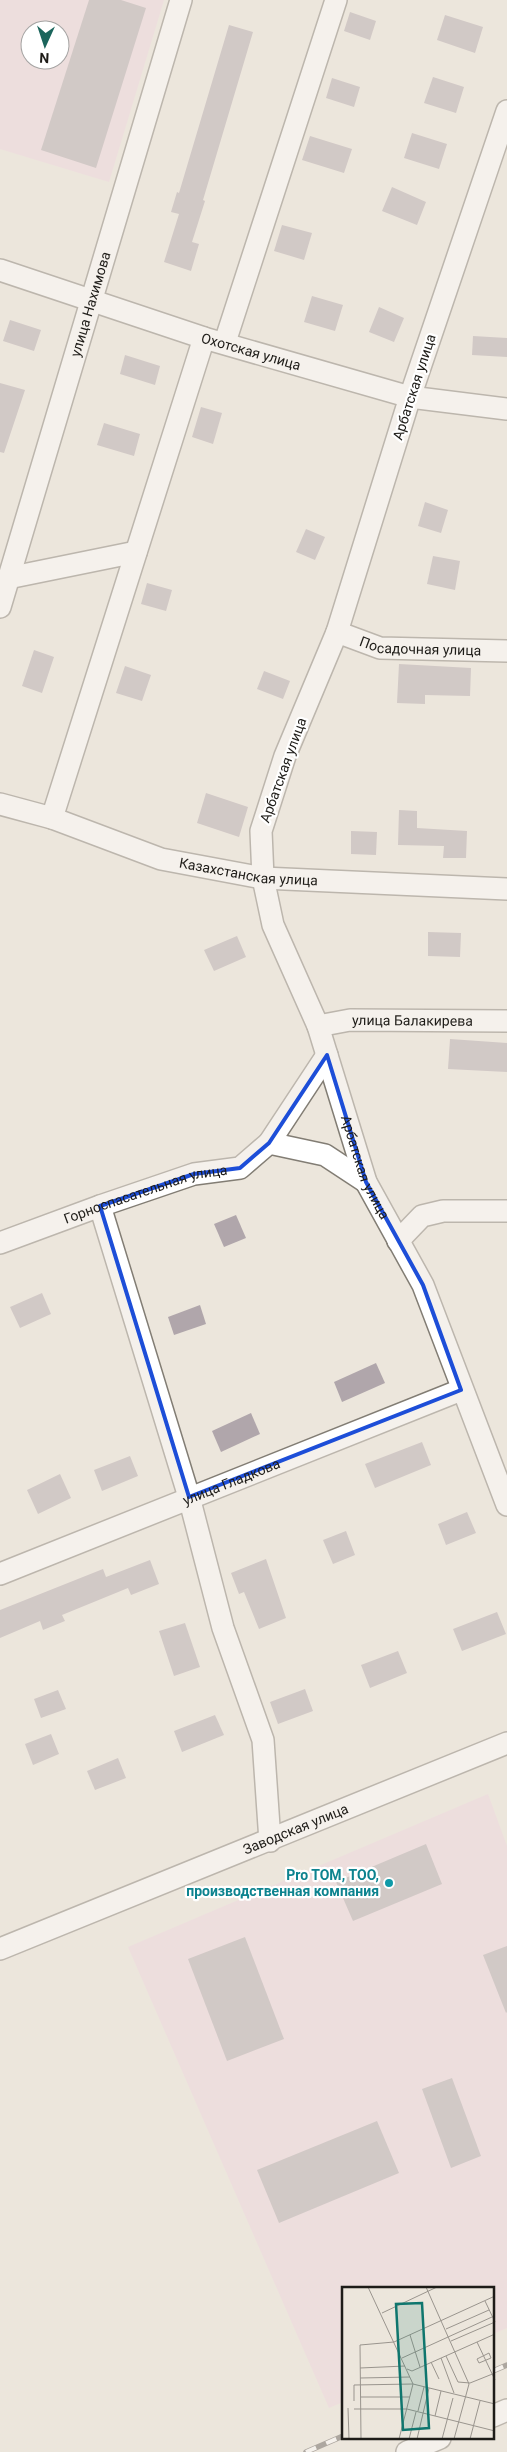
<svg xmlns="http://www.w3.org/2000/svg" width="507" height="2452" viewBox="0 0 507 2452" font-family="Roboto,sans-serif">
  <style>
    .industrial { fill: #eed5de; fill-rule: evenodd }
    .building { fill: #b0a6ab }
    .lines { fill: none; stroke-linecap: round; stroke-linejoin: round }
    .minor-casing { stroke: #827d74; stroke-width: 24 }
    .minor { stroke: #fff; stroke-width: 21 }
    .rail-casing { stroke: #605c57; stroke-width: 5.5 }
    .rail { stroke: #fff; stroke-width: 4; stroke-dasharray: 11; stroke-linecap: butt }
    .marked { fill: none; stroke: #1d4ed8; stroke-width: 4; stroke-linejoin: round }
    .culture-dot { fill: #0f9aa8; stroke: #fff; stroke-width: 2 }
    .labels { text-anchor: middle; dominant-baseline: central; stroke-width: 4.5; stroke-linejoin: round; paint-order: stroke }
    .street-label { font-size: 14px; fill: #1e1c18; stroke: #fff }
    .culture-label { font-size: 14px; font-weight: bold; fill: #0d838f; stroke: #fff; text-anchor: end }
    .inset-road { fill: none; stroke: #9a958e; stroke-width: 1 }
    .view { fill: #0f766e; fill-opacity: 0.15; stroke: #0f766e; stroke-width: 2.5 }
    .inset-edge { fill: none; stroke: #1e1c18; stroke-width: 2.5 }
  </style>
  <rect width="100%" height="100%" fill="#ece6dc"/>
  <!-- industrial -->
  <g class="industrial">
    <path d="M0,0H164L109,182L0,149ZM30,30H60V60H30Z"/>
    <path d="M488,1794L507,1846V2328L493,2334V2288H343V2402L329,2408L128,1947Z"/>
  </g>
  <!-- building -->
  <g class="building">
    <path d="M89,0H121L146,8L96,168L41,150Z"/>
    <path d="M350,12L376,21L370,40L344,31Z"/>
    <path d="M445,15L483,27L475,53L437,40Z"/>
    <path d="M229,25L253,32L203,200L205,201L192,242L199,244L191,271L164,262L179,214L171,212L177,192L179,193Z"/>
    <path d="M433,77L464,87L456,113L424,103Z"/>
    <path d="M332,78L360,87L354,107L326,98Z"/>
    <path d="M412,133L447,144L439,169L404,158Z"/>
    <path d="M310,136L352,149L344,173L302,160Z"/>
    <path d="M392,187L426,202L417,225L382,211Z"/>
    <path d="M282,225L312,233L304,260L274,251Z"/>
    <path d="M312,296L343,305L335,331L304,322Z"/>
    <path d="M379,307L404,318L394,342L369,332Z"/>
    <path d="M10,320L41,330L34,351L3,341Z"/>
    <path d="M473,336L507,338V357L472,355Z"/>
    <path d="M125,355L160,366L155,385L120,374Z"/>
    <path d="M0,383L25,390L4,453L0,452Z"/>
    <path d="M201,407L222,413L213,444L192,437Z"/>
    <path d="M104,423L140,434L134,456L97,445Z"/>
    <path d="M425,502L448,510L441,533L418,526Z"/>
    <path d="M306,529L325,537L315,560L296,552Z"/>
    <path d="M433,556L460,561L455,590L427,584Z"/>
    <path d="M147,583L172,590L166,611L141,604Z"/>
    <path d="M34,650L54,657L42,693L22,686Z"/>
    <path d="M399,664L471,668L470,696L425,695V704L397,703Z"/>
    <path d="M125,666L151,675L142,701L116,693Z"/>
    <path d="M264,671L290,681L283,699L257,689Z"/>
    <path d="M206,793L248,807L239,837L197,823Z"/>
    <path d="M399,810L417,811V828L467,831L466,858H443L444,846L398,845Z"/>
    <path d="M351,831L377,832L376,855L351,854Z"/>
    <path d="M428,932L461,933L460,957L428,956Z"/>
    <path d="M237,936L246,957L214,971L204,950Z"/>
    <path d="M450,1039L507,1043V1072L448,1069Z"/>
    <path d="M236,1215L246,1238L224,1247L214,1224Z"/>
    <path d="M42,1293L51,1314L20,1328L10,1307Z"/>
    <path d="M200,1305L206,1324L174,1335L168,1317Z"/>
    <path d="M376,1363L385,1383L342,1402L334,1382Z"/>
    <path d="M251,1413L260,1434L221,1452L212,1431Z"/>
    <path d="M422,1442L431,1465L375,1488L365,1464Z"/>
    <path d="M130,1456L138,1476L102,1491L94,1470Z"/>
    <path d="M60,1474L71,1498L38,1514L27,1490Z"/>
    <path d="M467,1512L476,1533L446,1545L438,1524Z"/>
    <path d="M346,1531L355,1555L333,1564L323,1540Z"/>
    <path d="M266,1559L286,1618L259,1629L244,1592L239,1594L231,1573Z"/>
    <path d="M150,1560L159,1584L131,1595L128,1588L62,1615L65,1621L43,1630L40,1621L0,1638V1610L103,1569L106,1577Z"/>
    <path d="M497,1612L506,1634L462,1651L453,1629Z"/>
    <path d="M185,1623L200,1667L174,1676L159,1631Z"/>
    <path d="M398,1651L407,1673L370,1688L361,1665Z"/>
    <path d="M305,1689L313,1711L278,1724L270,1702Z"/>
    <path d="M58,1690L66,1709L41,1718L34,1699Z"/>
    <path d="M215,1715L224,1735L182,1752L174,1731Z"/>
    <path d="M51,1734L59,1754L33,1765L25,1744Z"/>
    <path d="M118,1758L126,1778L95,1790L87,1771Z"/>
    <path d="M426,1844L442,1884L353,1921L336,1882Z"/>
    <path d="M245,1937L284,2039L227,2061L188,1959Z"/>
    <path d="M507,1946V2012L506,2013L483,1955Z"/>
    <path d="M452,2078L481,2156L451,2168L422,2089Z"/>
    <path d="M377,2121L399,2173L279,2223L257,2170Z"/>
  </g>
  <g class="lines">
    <defs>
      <g id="minor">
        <path id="s1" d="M507,111L410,397L337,632L285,756L261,831L263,878L273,925L318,1026L366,1182L423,1285L507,1505"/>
        <path id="s2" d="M0,270L204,338L410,397L507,409"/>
        <path d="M225,342L336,0"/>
        <path d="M8,578L136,552"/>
        <path id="s3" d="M0,607L181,0"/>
        <path id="s4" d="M337,632L380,648L507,651"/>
        <path id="s5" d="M0,804L52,818L161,859L263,878L507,889"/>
        <path d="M52,818L204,338"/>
        <path id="s6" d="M318,1026L350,1020L507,1021"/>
        <path d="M269,1143L327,1055"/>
        <path d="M100,1206L189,1497L223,1628L263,1740L270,1841"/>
        <path d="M398,1241L422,1216L443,1211H507"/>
        <path id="s7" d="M0,1243L100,1206L194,1174L240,1168L269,1143L325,1155L366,1182"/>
        <path id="s8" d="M0,1574L461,1390"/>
        <path id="s9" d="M0,1949L507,1743"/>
        <path d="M493,2416L507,2410"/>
        <path d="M407,2452L440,2438"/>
      </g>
    </defs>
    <!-- minor casing -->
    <use href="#minor" class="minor-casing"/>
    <!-- minor -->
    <use href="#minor" class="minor"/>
    <defs>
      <g id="rail">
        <path d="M493,2371L507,2365"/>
        <path d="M306,2452L343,2436"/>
      </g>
    </defs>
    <!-- rail casing -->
    <use href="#rail" class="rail-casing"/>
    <!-- rail -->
    <use href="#rail" class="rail"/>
  </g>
  <!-- marked area -->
  <path d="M0 0H507V2452H0ZM327,1055L366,1182L423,1285L461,1390L189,1497L100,1206L194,1174L240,1168L269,1143Z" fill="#ece6dc" fill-opacity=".55" fill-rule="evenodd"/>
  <path class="marked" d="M327,1055L366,1182L423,1285L461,1390L189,1497L100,1206L194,1174L240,1168L269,1143Z"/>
  <!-- markers -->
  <circle class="culture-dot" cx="389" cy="1883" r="5"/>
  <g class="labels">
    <!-- street labels -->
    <g class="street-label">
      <text stroke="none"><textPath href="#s3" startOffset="316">улица Нахимова</textPath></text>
      <text stroke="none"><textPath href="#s2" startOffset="264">Охотская улица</textPath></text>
      <text transform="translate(414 387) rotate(-72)">Арбатская улица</text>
      <text stroke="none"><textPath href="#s4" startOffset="86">Посадочная улица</textPath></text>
      <text transform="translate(283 770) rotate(-70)">Арбатская улица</text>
      <text stroke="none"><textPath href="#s5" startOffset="259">Казахстанская улица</textPath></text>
      <text stroke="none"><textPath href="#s6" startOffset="95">улица Балакирева</textPath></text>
      <text stroke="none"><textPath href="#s1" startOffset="1116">Арбатская улица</textPath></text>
      <text stroke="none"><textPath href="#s7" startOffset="154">Горноспасательная улица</textPath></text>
      <text stroke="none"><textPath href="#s8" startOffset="249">улица Гладкова</textPath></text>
      <text stroke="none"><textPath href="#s9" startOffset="319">Заводская улица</textPath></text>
    </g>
    <!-- culture labels -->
    <g class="culture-label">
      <text x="379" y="1875">Pro TOM, ТОО,<tspan x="379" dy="16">производственная компания</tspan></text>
    </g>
  </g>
  <!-- overview -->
  <g transform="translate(342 2287)">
    <rect width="152" height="152" fill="#ece6dc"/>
    <path class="inset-road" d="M26,0L71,97L57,152M84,0L127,97L112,152M143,14L153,35M40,26L95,0M104,42L147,23M68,48L78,80M109,54L153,35M135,55L153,93M147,66L149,71L137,76L135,72ZM104,69L116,95L128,96L153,86M60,71L150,30M99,71L112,106M89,75L97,92M18,81L63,79M65,82L70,84L153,47M18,91L68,90M18,110H68M12,114V98L71,97L153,117M6,121L7,152M12,122H65L153,144M76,124L82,100M93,129L99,104M19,152L18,58L52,55L153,9M67,152L74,125M75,152L87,101M100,152L111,111M128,152L138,114"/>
    <path class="view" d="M80,16L87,141L61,143L54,17Z"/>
    <rect width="152" height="152" class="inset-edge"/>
  </g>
  <!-- north arrow -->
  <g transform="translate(45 45) rotate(183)"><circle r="24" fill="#ffffff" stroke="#a5a4a3"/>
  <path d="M0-4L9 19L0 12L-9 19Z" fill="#1b655c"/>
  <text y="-8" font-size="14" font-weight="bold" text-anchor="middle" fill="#1e1c18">N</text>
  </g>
</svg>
